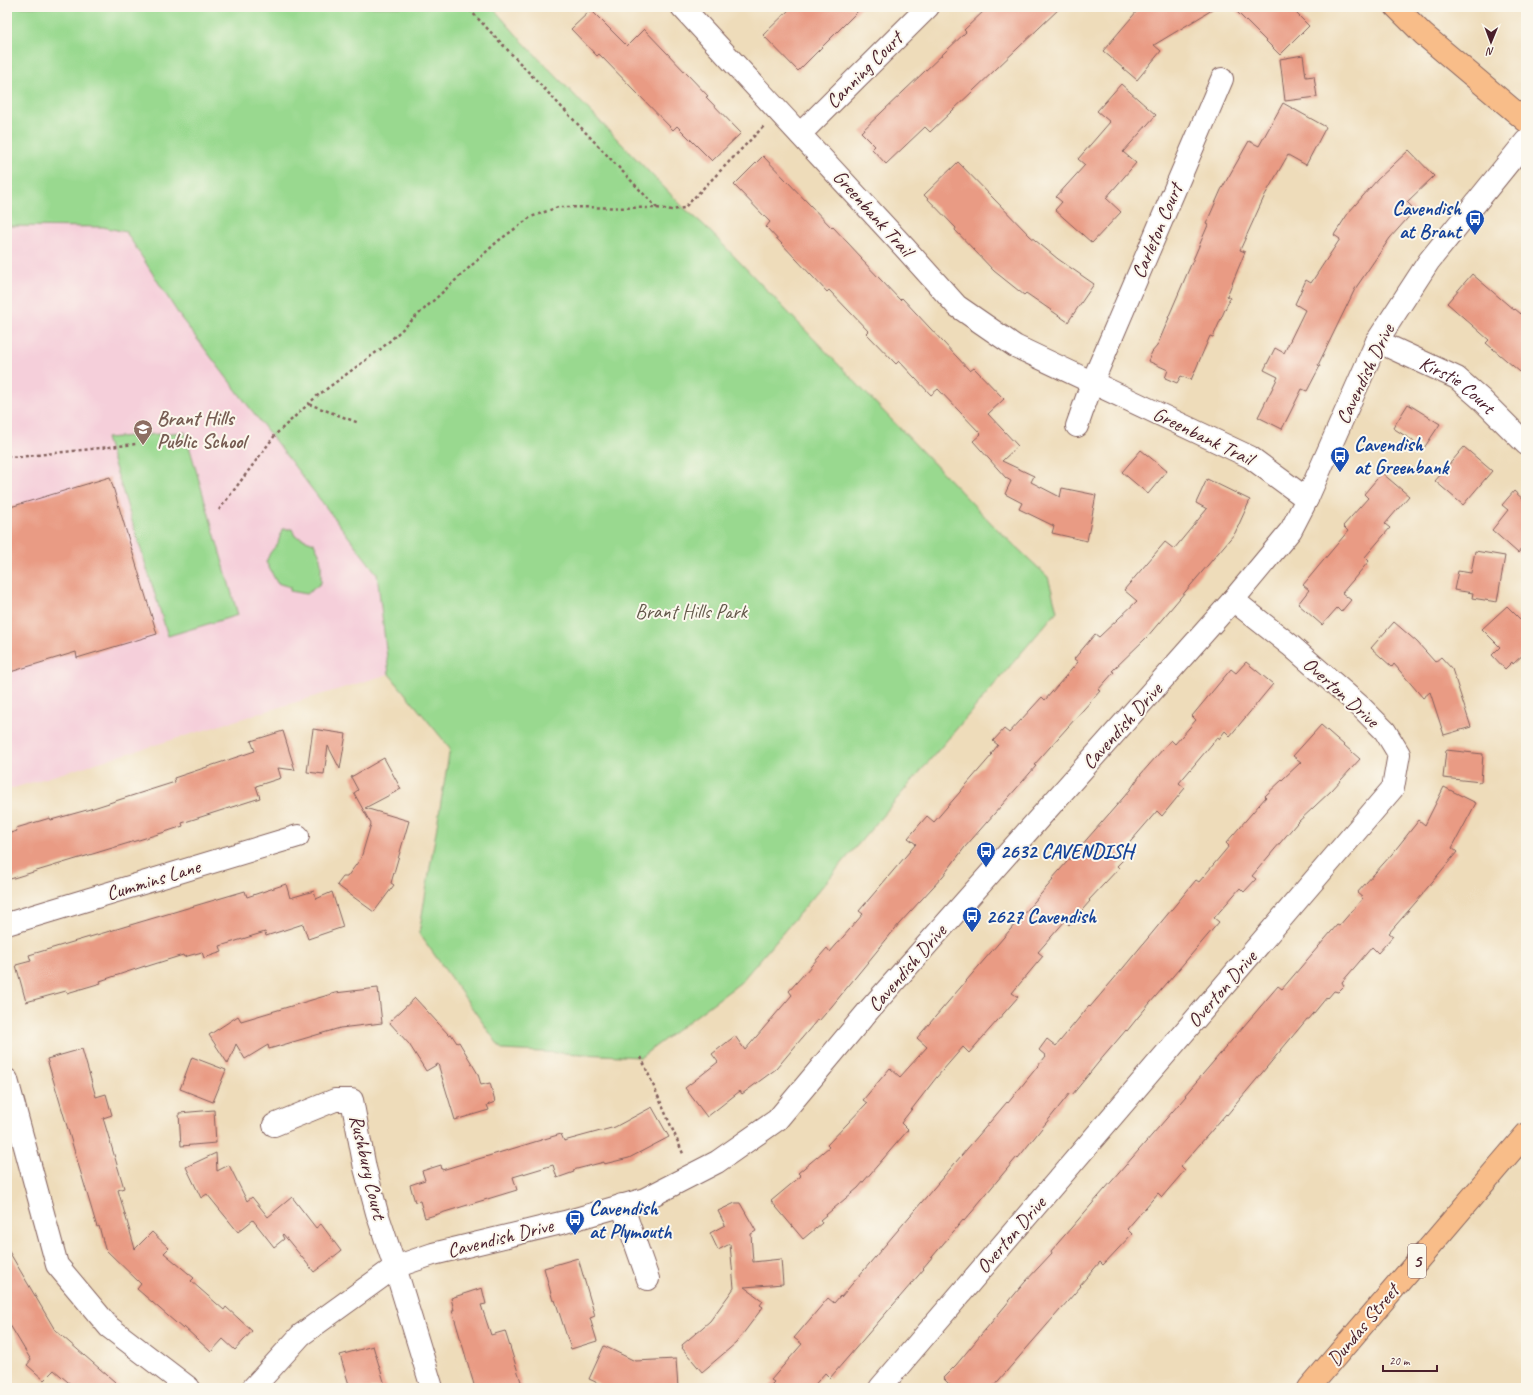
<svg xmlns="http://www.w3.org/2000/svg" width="1533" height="1395" viewBox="0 0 1533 1395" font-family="Caveat,sans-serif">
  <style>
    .built { fill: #f5cfda }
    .park { fill: #99d98f; stroke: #727c5d }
    .building { fill: #e99b84 }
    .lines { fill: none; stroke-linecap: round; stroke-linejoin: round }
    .minor-casing { stroke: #83615d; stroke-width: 24 }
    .major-casing { stroke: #83615d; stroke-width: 24 }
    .path { stroke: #83615d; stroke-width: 2.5; stroke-dasharray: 3 3; stroke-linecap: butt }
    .minor { stroke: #fff; stroke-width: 22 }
    .major { stroke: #f8bd89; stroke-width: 22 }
    .labels { text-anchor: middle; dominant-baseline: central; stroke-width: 4; stroke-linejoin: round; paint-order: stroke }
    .shield { fill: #fbf7ec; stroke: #7f6065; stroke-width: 1 }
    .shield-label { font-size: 19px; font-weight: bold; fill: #4a1f2b }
    .street-label { font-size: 20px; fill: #4a1f2b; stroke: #fbf7ec }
    .transit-label { font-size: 20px; font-weight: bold; fill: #164399; stroke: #fbf7ec; text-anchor: start }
    .education-label { font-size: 20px; font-weight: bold; fill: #785e54; stroke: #fbf7ec; text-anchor: start }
    .park-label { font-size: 20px; fill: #625749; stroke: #fbf7ec }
  </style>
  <rect width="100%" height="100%" fill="#fbf7ec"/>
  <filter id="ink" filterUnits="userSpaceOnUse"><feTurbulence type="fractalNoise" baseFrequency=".025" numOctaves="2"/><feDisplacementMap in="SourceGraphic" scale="8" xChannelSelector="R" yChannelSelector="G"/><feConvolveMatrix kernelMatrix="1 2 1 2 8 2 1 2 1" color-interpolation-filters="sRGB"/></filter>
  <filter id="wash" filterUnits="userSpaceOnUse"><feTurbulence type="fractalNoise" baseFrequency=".012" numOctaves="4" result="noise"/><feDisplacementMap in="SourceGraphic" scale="16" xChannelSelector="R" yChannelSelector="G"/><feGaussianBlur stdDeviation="0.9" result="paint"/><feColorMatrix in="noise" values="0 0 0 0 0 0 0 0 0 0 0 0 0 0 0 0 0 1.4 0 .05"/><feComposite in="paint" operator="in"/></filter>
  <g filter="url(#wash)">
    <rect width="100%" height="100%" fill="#eedcba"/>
    <!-- built -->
    <path class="built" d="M7,226L103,227L126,232L182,318L377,574L389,674L7,790Z"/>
    <!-- park -->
    <g class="park">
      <path d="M7,7H492L522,41L684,208L704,225L995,527L1048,577L1057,611L740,983L641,1057L502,1050L419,933L450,748L389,674L377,574L181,318L126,232L103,227L7,226Z"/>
      <path d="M185,432L238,615L168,636L106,438Z"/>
      <path d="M282,529H292L295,536L314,543L319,553L321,563V583L307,594L290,591V587L277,583L266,562L270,553L278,543Z"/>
    </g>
    <g id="blocks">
      <!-- building -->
      <g class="building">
        <path d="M792,7H862L798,71L763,35Z"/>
        <path d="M988,7H1061L930,132L925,127L886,164L872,149L875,146L861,132L966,32L964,30Z"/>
        <path d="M1143,7H1217L1154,45L1161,51L1137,80L1103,51L1137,11Z"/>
        <path d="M1232,7H1290L1309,26L1280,55Z"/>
        <path d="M591,10L627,46L644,29L708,96L706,97L741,133L712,161L677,126L673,130L599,54L597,56L571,29Z"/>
        <path d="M1303,55L1306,77L1314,76L1317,97L1285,101L1280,59Z"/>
        <path d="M1121,84L1156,115L1123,152L1136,163L1106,198L1121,212L1092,243L1055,210L1062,202L1056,197L1085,165L1078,159L1110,122L1097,111Z"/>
        <path d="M1283,103L1326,127L1306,165L1288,155L1265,195L1240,250L1245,252L1227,296L1230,298L1213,337L1210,336L1191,380L1181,376L1177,383L1165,378L1168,370L1148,361L1152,352L1157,346L1169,318H1168L1208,225L1206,224L1221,190L1249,141L1259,146Z"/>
        <path d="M1409,150L1434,176L1407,202L1415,210L1390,238L1355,289L1318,365L1320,366L1307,391L1302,389L1282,429L1258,417L1278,377L1264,370L1275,348L1284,353L1305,310L1295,304L1306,280L1311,283L1340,239L1334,235L1349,212L1377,180Z"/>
        <path d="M763,156L832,228L833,227L862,258L861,259L900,300L902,298L970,371L974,368L1004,399L988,414L1018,446L1002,461L1034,476L1031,482L1060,497L1062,488L1096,495L1087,541L1052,533L1054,526L1019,509L1022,503L1005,494L1011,481L1006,478L973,441L981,434L938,389L931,395L899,361L896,364L866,333L868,331L829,290L827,292L766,227L770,222L734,185Z"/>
        <path d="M958,162L1030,236L1058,259L1094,284L1068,322L1026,293L1024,295L994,271L955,230L956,228L924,195Z"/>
        <path d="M1472,274L1514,310L1515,309L1526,318V377L1486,343L1489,340L1447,303Z"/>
        <path d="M1408,404L1440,424L1424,448L1393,428Z"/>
        <path d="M1464,447L1492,471L1463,505L1435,481Z"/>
        <path d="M1141,450L1167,471L1148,494L1122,472Z"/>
        <path d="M1382,473L1409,496L1385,524L1390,528L1365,557L1369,561L1342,593L1351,600L1341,612L1337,608L1322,625L1298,604L1309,590L1303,585L1348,531L1343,526L1368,498L1364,494Z"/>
        <path d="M110,477L157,634L77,658L76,652L7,673V508Z"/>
        <path d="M1207,479L1250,500L1235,533L1147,637L1112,671L1114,672L1098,690L1100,691L1034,765L1036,766L1023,781L965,847L943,876L899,924L832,1006L819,1021L818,1019L776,1069L742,1094L740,1091L707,1117L685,1088L718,1062L712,1054L735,1036L745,1050L792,995L789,991L827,948L830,952L863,914L859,911L916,844L908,838L927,816L934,822L992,755L991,754L998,745L993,741L1004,729L1009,733L1042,697L1045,700L1078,662L1074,659L1095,634L1099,637L1137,601L1124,590L1165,542L1174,549L1207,509L1196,503Z"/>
        <path d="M1514,491L1526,502V543L1518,553L1492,530L1508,510L1502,505Z"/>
        <path d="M1475,551L1505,556L1497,602L1472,598L1473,593L1454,590L1458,571L1471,573Z"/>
        <path d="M1507,606L1526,625V652L1513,664L1512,662L1505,669L1492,655L1500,647L1482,629Z"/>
        <path d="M1394,622L1417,642L1435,662L1441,657L1452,669L1471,727L1444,735L1430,692L1423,698L1394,664L1392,667L1371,648Z"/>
        <path d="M1246,662L1273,684L1230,736L1225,731L1219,739L1217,738L1179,783L1185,788L1162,816L1157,811L1119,855L1124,859L1117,866L1119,868L1089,900L1090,901L1069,925L1065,921L1038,952L1043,956L1012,993L1018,997L969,1053L963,1047L936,1078L901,1123L908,1130L858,1188L820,1220L822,1223L803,1239L771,1201L801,1176L798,1173L829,1147L827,1145L867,1103L863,1100L890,1068L900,1077L927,1047L917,1038L1053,880L1052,879L1130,790L1141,774L1171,740L1175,744L1196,720L1192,716L1231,669L1236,673Z"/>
        <path d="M1321,725L1360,759L1332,790L1297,823L1252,876L1256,879L1244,892L1240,888L1214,918L1219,922L1139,1016L1127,1031L1126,1030L1098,1063L1072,1095L1070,1093L1018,1158L1017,1157L977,1205H978L964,1221L963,1220L923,1268L924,1269L830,1378L825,1373L812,1388H768L774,1382L771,1380L802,1344L794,1338L828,1298L834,1303L840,1296L841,1297L1007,1102L1008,1103L1046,1056L1039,1050L1047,1039L1056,1046L1089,1006L1090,1007L1124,967L1196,880L1199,882L1229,846L1226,843L1266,797L1265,796L1301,762L1293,756Z"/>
        <path d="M313,729L346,734L340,769L328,746L324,774L307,772Z"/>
        <path d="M283,731L295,770L278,768L281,778L256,786L260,798L182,823L183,826L165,832L7,880V834L17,831L16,828L50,818L51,820L87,810L175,782L174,778L255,751L251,741Z"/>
        <path d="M1446,750L1483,754L1481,782L1443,778Z"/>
        <path d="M384,758L401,789L365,808L409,821L391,883L394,885L374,912L337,885L343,877H347L361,858L371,824L354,793L358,790L351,777Z"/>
        <path d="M1444,787L1476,803L1452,848L1457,852L1423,893V894L1389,933L1393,936L1378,953L1372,947L1342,982L1344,986L1338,992L1334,991L1328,998L1327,997L1309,1019H1307L1236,1104L1227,1115L1226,1114L1181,1166L1185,1170L1162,1197L1158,1193L1127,1229L1132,1234L1103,1265L1100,1262L1080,1285L1081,1286L992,1388H953L943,1378L956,1365L1025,1282L1052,1253L1051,1251L1186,1096L1185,1095L1278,986L1282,989L1337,925L1339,926L1363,898L1357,893L1392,854L1419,820L1425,825Z"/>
        <path d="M286,884L290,898L314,891L316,899L332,892L343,927L308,939L303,924L266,936L265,932L220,946L222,952L204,958L202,952L184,957L183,955L145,967V966L100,981L101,983L67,993L66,991L26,1002L16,965L31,961L29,955L245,891L247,897Z"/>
        <path d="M378,988L382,1023L340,1028L269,1049L268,1045L245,1059L236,1044L228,1064L209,1035L238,1016L241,1021L335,993Z"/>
        <path d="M415,998L449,1035L451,1034L457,1043L459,1042L478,1074L481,1085L490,1083L495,1102L487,1105L489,1110L455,1120L438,1064L426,1071L409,1044L389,1022Z"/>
        <path d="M82,1049L96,1097L106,1094L112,1115L103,1118L124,1188L118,1190L135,1249L152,1232L169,1248L164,1253L194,1278L191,1281L224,1310L226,1307L252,1331L235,1350L223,1339L211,1352L184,1327L183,1329L137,1289L141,1284L105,1249L99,1226L97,1227L47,1059Z"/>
        <path d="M192,1057L226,1070L213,1102L180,1089Z"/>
        <path d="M652,1107L669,1137L629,1158L604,1164V1162L573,1170L574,1172L557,1178L553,1165L513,1177L517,1190L425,1218L420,1201L415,1202L410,1185L425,1180L422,1171L441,1165L442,1170L561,1134L564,1141L615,1127Z"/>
        <path d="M214,1110L216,1143L181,1146L179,1113Z"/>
        <path d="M216,1153L217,1171L229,1165L247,1201L252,1197L268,1217L292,1197L316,1228L321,1224L341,1251L314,1272L283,1234L282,1235L284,1239L274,1247L253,1220L238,1232L207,1194L201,1198L186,1167Z"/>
        <path d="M735,1203H740L756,1231L751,1234L753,1262L781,1259L783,1284L744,1287L763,1301L760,1305L763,1307L736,1343L702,1372L682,1348L683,1347L682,1345L710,1321L734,1288L730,1244L718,1250L710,1233L725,1225L718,1211Z"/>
        <path d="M7,1248L55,1330L122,1388H75L54,1370L44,1380L27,1365L31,1360L7,1320Z"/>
        <path d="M578,1258L595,1316L590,1318L597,1341L571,1349L555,1300L553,1301L544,1268Z"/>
        <path d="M482,1288L486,1304L481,1305L491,1335L505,1331L523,1388H475L452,1310H454L451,1298Z"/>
        <path d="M373,1346L386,1388H350L340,1355Z"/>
        <path d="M604,1346L635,1361L676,1359L678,1388H609L589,1379Z"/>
      </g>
    </g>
  </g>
  <g filter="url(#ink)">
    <use href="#blocks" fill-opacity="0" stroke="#83615d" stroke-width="1"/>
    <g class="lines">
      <defs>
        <g id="minor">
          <path d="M682,7L905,248L957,306L1015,346L1250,457L1307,499"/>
          <path d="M800,134L928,7"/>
          <path id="s1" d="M1377,341L1457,378L1481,399L1526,444"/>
          <path d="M1077,426L1092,383L1222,79"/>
          <path d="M7,924L298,836"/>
          <path d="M7,1080L57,1265L109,1327L189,1388"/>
          <path d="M274,1125L335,1100H352L365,1168L377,1213L395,1267L432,1388"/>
          <path d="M622,1205L648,1279"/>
          <path d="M253,1388L301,1335L395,1267L433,1254L565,1222L645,1199L717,1162L777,1120L869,1010L1233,600L1291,530L1307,499L1377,341L1429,261L1526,141"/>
          <path d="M880,1388L1393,788L1399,754L1385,731L1361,707L1290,645L1233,600"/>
        </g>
        <g id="major">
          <path d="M1396,7L1423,34L1526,121"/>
          <path d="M1309,1388L1526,1134"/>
        </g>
      </defs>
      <!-- minor casing -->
      <use href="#minor" class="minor-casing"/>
      <!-- major casing -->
      <use href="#major" class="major-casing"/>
      <!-- path -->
      <g class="path">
        <path d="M657,208L672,210L684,208L764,126"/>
        <path d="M309,404L359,423"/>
        <path d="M7,456L19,457L136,444"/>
        <path d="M219,510L276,434L317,396L382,348L498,241L531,217L558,207L657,208L467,7"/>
        <path d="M641,1057L684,1156"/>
      </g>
      <!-- minor -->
      <use href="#minor" class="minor"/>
      <!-- major -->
      <use href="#major" class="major"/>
    </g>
  </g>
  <!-- icons -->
  <defs>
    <symbol id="bus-pin" viewBox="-11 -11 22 30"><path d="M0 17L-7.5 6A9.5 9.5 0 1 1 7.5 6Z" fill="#1a4fb4" stroke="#fbf7ec"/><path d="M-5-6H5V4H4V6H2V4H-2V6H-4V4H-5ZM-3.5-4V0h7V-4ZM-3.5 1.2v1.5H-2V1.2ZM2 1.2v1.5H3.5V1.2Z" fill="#fff"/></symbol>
    <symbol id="school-pin" viewBox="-11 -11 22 30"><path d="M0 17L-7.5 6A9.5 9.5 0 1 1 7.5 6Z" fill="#8d6e63" stroke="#fbf7ec"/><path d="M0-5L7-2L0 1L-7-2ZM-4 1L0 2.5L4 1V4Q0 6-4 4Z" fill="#fff"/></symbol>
  </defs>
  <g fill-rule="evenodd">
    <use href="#bus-pin" x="1464" y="208" width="22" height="30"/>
    <use href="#school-pin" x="132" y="418" width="22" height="30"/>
    <use href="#bus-pin" x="1329" y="445" width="22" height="30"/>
    <use href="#bus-pin" x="975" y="840" width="22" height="30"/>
    <use href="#bus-pin" x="961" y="905" width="22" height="30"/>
    <use href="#bus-pin" x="564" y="1208" width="22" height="30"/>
  </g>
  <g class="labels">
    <!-- shield labels -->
    <rect class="shield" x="1408" y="1244" width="18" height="34" rx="3"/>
    <g class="shield-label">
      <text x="1417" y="1261">5</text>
    </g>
    <!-- street labels -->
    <g class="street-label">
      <text transform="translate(864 70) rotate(-45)">Canning Court</text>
      <text transform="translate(873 213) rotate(48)">Greenbank Trail</text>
      <text transform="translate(1157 231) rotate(-67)">Carleton Court</text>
      <text transform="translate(1365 374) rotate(-64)">Cavendish Drive</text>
      <text stroke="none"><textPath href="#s1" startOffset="92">Kirstie Court</textPath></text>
      <text transform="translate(1203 436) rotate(26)">Greenbank Trail</text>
      <text transform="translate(1341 692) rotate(42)">Overton Drive</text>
      <text transform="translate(1122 726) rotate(-48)">Cavendish Drive</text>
      <text transform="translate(153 880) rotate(-17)">Cummins Lane</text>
      <text transform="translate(907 968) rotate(-49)">Cavendish Drive</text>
      <text transform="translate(1222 989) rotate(-49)">Overton Drive</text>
      <text transform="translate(368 1167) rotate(77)">Rushbury Court</text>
      <text transform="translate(1011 1235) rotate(-49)">Overton Drive</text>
      <text transform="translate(500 1238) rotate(-14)">Cavendish Drive</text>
      <text transform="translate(1363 1325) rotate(-50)">Dundas Street</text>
    </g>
    <!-- transit labels -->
    <g class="transit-label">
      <text x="1461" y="208" text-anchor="end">Cavendish<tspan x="1461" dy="23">at Brant</tspan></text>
      <text x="1354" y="444">Cavendish<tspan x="1354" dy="23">at Greenbank</tspan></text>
      <text x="1000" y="851">2632 CAVENDISH</text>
      <text x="986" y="916">2627 Cavendish</text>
      <text x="589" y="1208">Cavendish<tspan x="589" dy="23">at Plymouth</tspan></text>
    </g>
    <!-- education labels -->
    <g class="education-label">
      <text x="157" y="418">Brant Hills<tspan x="157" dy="23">Public School</tspan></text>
    </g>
    <!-- park labels -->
    <g class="park-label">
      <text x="691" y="611">Brant Hills Park</text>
    </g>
  </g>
  <!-- margin -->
  <rect width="1533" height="1395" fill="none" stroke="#fbf7ec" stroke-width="24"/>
  <!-- north arrow -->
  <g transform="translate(1491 42) rotate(181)" stroke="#fbf7ec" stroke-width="3" paint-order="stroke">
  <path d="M0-3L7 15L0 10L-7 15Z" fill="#4a1f2b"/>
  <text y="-6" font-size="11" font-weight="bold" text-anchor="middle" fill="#4a1f2b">N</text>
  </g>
  <!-- scale -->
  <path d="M1383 1365v6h54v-6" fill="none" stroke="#4a1f2b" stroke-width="2"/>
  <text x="1389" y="1365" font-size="12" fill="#4a1f2b" stroke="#fbf7ec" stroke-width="3" paint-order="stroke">20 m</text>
</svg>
